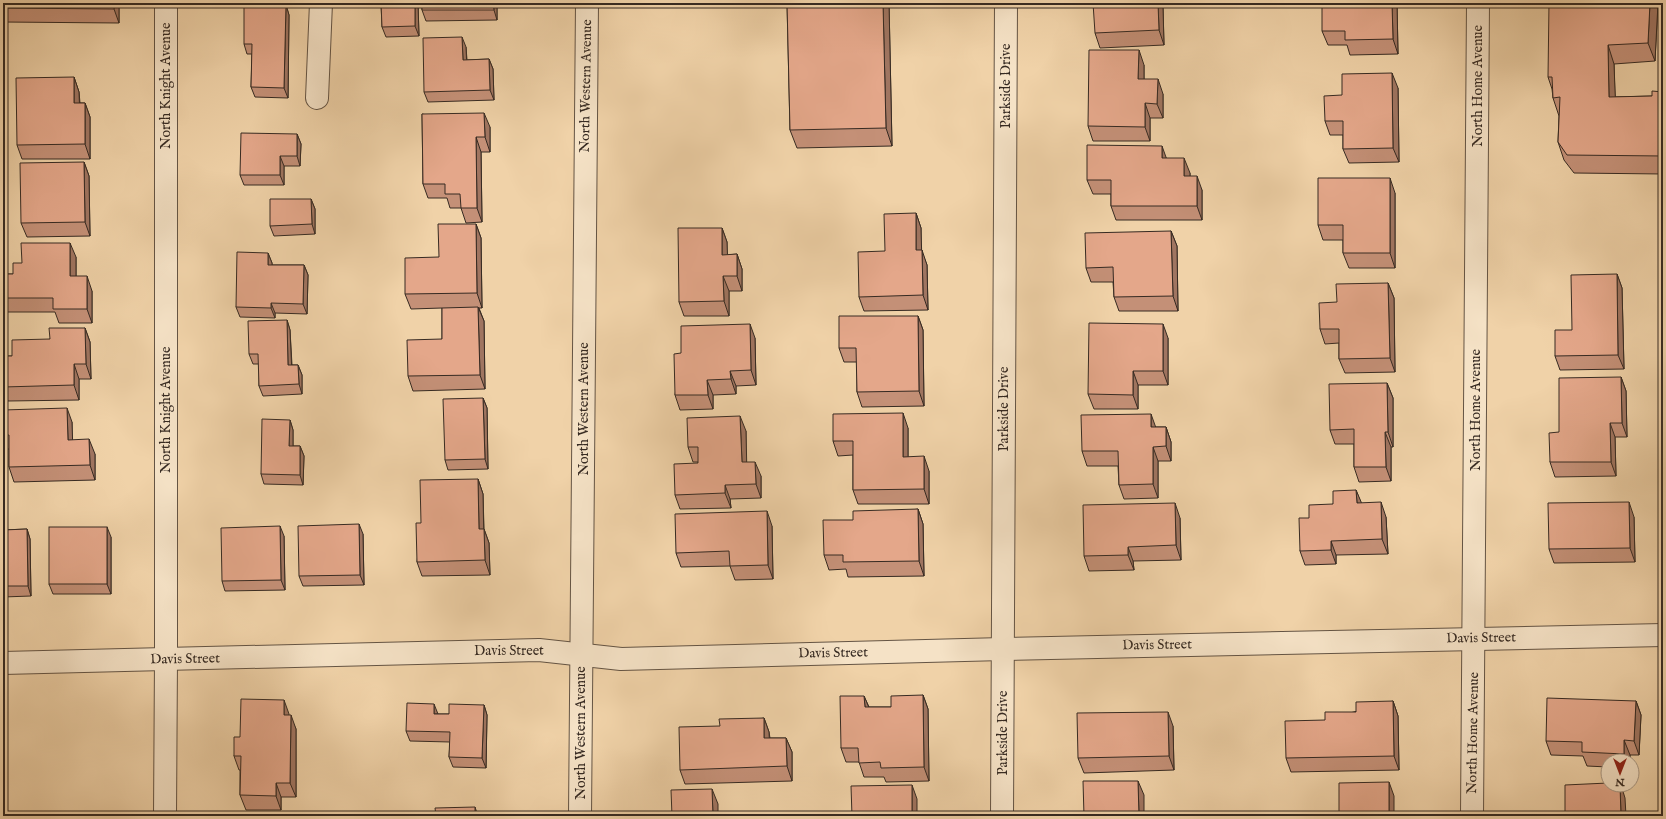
<svg xmlns="http://www.w3.org/2000/svg" width="1666" height="819" viewBox="0 0 1666 819" font-family="'IM FELL English',serif">
  <style>
    .lines { fill: none; stroke-linecap: round; stroke-linejoin: round }
    .minor-casing { stroke: #645444; stroke-width: 24 }
    .minor { stroke: #f5e2c6; stroke-width: 22 }
    .wall { fill: #c49077; stroke: #362a22 }
    .shaded-wall { fill: #a07561; stroke: #362a22 }
    .building { fill: #e4a78a; stroke: #362a22 }
    .labels { text-anchor: middle; dominant-baseline: central; stroke-width: 3.5; stroke-linejoin: round; paint-order: stroke }
    .street-label { font-size: 14px; fill: #362a22; stroke: #f5e2c6 }
  </style>
  <rect width="100%" height="100%" fill="#f0d2a8"/>
  <filter id="stains"><feTurbulence type="fractalNoise" baseFrequency=".005" numOctaves="4"/><feColorMatrix values="0 0 0 0 .2 0 0 0 0 .09 0 0 0 0 .02 0 0 0 .5 -.17"/></filter>
  <radialGradient id="worn" r=".72"><stop offset=".6" stop-color="#630" stop-opacity="0"/><stop offset="1" stop-color="#630" stop-opacity=".3"/></radialGradient>
  <g class="lines">
    <defs>
      <g id="minor">
        <path d="M317,98L321,3"/>
        <path d="M3,663L539,650L621,659L1003,649L1663,635"/>
        <path d="M165,816L166,659V3"/>
        <path d="M580,816L587,3"/>
        <path d="M1002,816L1006,3"/>
        <path d="M1472,816L1478,3"/>
      </g>
    </defs>
    <!-- minor casing -->
    <use href="#minor" class="minor-casing"/>
    <!-- minor -->
    <use href="#minor" class="minor"/>
  </g>
  <!-- wall -->
  <g class="wall">
    <path d="M3,3H119V23L3,22Z"/>
    <path d="M381,3H418L419,36L386,37L382,27Z"/>
    <path d="M422,3H497V20L426,21L422,10Z"/>
    <path d="M787,3H889L892,146L797,148L790,130Z"/>
    <path d="M1397,3L1398,54L1350,55L1347,45H1328L1322,31Z"/>
    <path d="M1658,3L1655,61L1614,64L1615,97L1652,96L1663,92V174L1574,173L1564,160L1558,142L1559,116L1553,98L1552,89L1548,77Z"/>
    <path d="M286,5L289,15L288,98L255,97L251,87L252,54H247L244,44Z"/>
    <path d="M1163,7L1164,45L1100,48L1095,33Z"/>
    <path d="M466,47L467,60L489,59L493,69L494,100L428,102L424,92Z"/>
    <path d="M1144,65V79L1163,94V118H1150V141H1093L1088,126Z"/>
    <path d="M74,77L79,92L80,103H85L90,117V159H22L17,145Z"/>
    <path d="M1398,88L1399,162L1349,163L1343,149V135H1330L1325,121L1342,95Z"/>
    <path d="M422,114L490,127V152H481L482,222L466,223L461,208H450L447,198H428L423,184Z"/>
    <path d="M297,134L301,144L300,166H284V185H244L240,175Z"/>
    <path d="M1166,158L1190,173V176L1202,190V220H1116L1111,206V194H1093L1087,180Z"/>
    <path d="M84,162L89,176L90,236L27,237L21,223Z"/>
    <path d="M1395,193V268H1349L1343,253V240H1323L1318,225Z"/>
    <path d="M311,199L315,209V234L274,236L270,226Z"/>
    <path d="M916,213L921,228V250L927,265L928,310L864,311L859,297L885,251Z"/>
    <path d="M476,224L481,238L482,308H479L484,321L485,389L413,391L408,376L442,339V308L411,309L405,294L439,257Z"/>
    <path d="M722,228L727,242V255L737,254L742,269V291H729V316H684L679,302Z"/>
    <path d="M1171,231L1177,246L1178,311H1119L1114,297L1113,282H1091L1086,268Z"/>
    <path d="M268,253L272,263V265H304L308,275L307,314L275,313V318L240,317L236,307Z"/>
    <path d="M76,257V276L92,291V323H59L55,312H3V274H13L22,263Z"/>
    <path d="M1617,274L1622,288L1624,369L1560,370L1555,356L1572,330Z"/>
    <path d="M1388,283L1394,298L1395,372L1345,373L1339,359V343L1325,344L1320,329L1337,302Z"/>
    <path d="M918,316L923,330L924,406L862,407L857,392V362H844L839,348Z"/>
    <path d="M287,320L290,330L292,365H298L302,375V394L263,396L259,386V364H253L249,354Z"/>
    <path d="M85,328L90,342L91,379H79V400L8,401L3,388V356H12L50,339Z"/>
    <path d="M755,338L756,385L736,386V394L713,395V409L680,410L675,395L681,353Z"/>
    <path d="M1168,338V385H1138V409H1094L1088,394Z"/>
    <path d="M1621,377L1626,391L1627,437H1615L1616,476L1555,477L1550,462L1559,432Z"/>
    <path d="M1387,383L1393,398V447H1391V481L1359,482L1354,467V444H1335L1330,430Z"/>
    <path d="M483,398L487,408L488,469L448,470L445,460Z"/>
    <path d="M3,410L72,422V440L95,454V480L14,482L9,467V449H7L3,438Z"/>
    <path d="M290,420L293,430V446H300L304,456L303,485L264,484L261,474Z"/>
    <path d="M1156,427H1166L1171,442V461H1158V498L1124,499L1119,485L1118,466H1087L1082,451Z"/>
    <path d="M908,428V457L929,471V504H858L853,490V455L838,456L833,441Z"/>
    <path d="M746,431V462L761,476V498L730,499L731,508L680,509L675,495L698,463V462H693L688,447Z"/>
    <path d="M478,479L483,494L484,529L489,543L490,575L422,576L417,562L421,523Z"/>
    <path d="M1356,490L1361,503L1386,517L1388,554L1336,555V564L1305,565L1300,551L1309,518L1333,504Z"/>
    <path d="M918,509L923,524L924,576L848,577L846,569L829,570L824,555L853,520Z"/>
    <path d="M1634,517L1635,562L1554,563L1549,549Z"/>
    <path d="M1180,518L1181,560L1133,561L1134,570L1089,571L1084,556Z"/>
    <path d="M772,526L773,579L735,580L730,566L681,567L676,553Z"/>
    <path d="M27,529L30,539L31,596L3,597V530Z"/>
    <path d="M363,534L364,585L303,586L299,576Z"/>
    <path d="M284,536L285,590L225,591L222,581Z"/>
    <path d="M111,537V594H53L49,584Z"/>
    <path d="M923,695L928,709L929,781L886,782L884,777H864L859,762H846L841,748L864,696L869,707H891Z"/>
    <path d="M1393,701L1398,716L1399,770L1291,772L1286,758L1325,720Z"/>
    <path d="M1636,701L1641,715L1639,755H1630V761H1608V767L1587,766L1583,756L1551,755L1546,741Z"/>
    <path d="M484,705L487,715L486,768L453,767L449,757L450,742L410,741L406,731L438,714H449Z"/>
    <path d="M289,715L296,729V797H281V810H246L240,795V770H239L234,756L240,737Z"/>
    <path d="M764,718L769,732L770,738H786L792,752V781L685,784L680,770L720,726Z"/>
    <path d="M1173,726L1174,770L1084,773L1078,758Z"/>
  </g>
  <!-- shaded-wall -->
  <g class="shaded-wall">
    <path d="M114,3H119V23L114,9Z"/>
    <path d="M415,3H418L419,36L415,26Z"/>
    <path d="M493,3H497V20L494,10Z"/>
    <path d="M883,3H889L892,146L886,128Z"/>
    <path d="M1158,3H1161L1163,7L1164,45L1159,30Z"/>
    <path d="M1392,3H1397L1398,54L1393,39Z"/>
    <path d="M1650,3H1658L1655,61L1648,43Z"/>
    <path d="M286,5L289,15L288,98L284,88Z"/>
    <path d="M462,37L466,47L467,70L463,60Z"/>
    <path d="M1608,45L1614,64L1616,115L1609,97Z"/>
    <path d="M1139,50L1144,65V94L1138,79Z"/>
    <path d="M489,59L493,69L494,100L490,90Z"/>
    <path d="M1392,73L1398,88L1399,162L1393,148Z"/>
    <path d="M74,77L79,92L80,118L74,103Z"/>
    <path d="M1158,79L1163,94V118L1157,104Z"/>
    <path d="M85,103L90,117V159L85,144Z"/>
    <path d="M1145,103L1150,118V141L1145,127Z"/>
    <path d="M484,113L490,127V152L485,137Z"/>
    <path d="M297,134L301,144L300,166L297,156Z"/>
    <path d="M476,137L481,152L482,222L477,208Z"/>
    <path d="M1162,146L1167,160L1162,158Z"/>
    <path d="M280,156L284,166V185L280,175Z"/>
    <path d="M1184,158L1190,173V190L1184,176Z"/>
    <path d="M84,162L89,176L90,236L85,222Z"/>
    <path d="M1197,176L1202,190V220L1197,206Z"/>
    <path d="M1390,178L1395,193V268L1390,253Z"/>
    <path d="M311,199L315,209V234L312,224Z"/>
    <path d="M916,213L921,228L922,265L916,250Z"/>
    <path d="M476,224L481,238L482,308L477,293Z"/>
    <path d="M722,228L727,242L728,269L722,255Z"/>
    <path d="M1171,231L1177,246L1178,311L1173,296Z"/>
    <path d="M70,243L76,257V291L70,276Z"/>
    <path d="M922,250L927,265L928,310L923,295Z"/>
    <path d="M268,253L272,263V275L268,265Z"/>
    <path d="M737,254L742,269V291L737,276Z"/>
    <path d="M304,265L308,275L307,314L303,304Z"/>
    <path d="M1617,274L1622,288L1624,369L1618,355Z"/>
    <path d="M87,276L92,291V323L87,309Z"/>
    <path d="M723,276L729,291V316L724,301Z"/>
    <path d="M1388,283L1394,298L1395,372L1390,358Z"/>
    <path d="M271,303L275,313V318L271,308Z"/>
    <path d="M478,307L484,321L485,389L480,375Z"/>
    <path d="M918,316L923,330L924,406L919,391Z"/>
    <path d="M287,320L290,330L292,375L288,365Z"/>
    <path d="M750,324L755,338L756,385L751,370Z"/>
    <path d="M1163,324L1168,338V385L1163,371Z"/>
    <path d="M85,328L90,342L91,379L86,364Z"/>
    <path d="M74,364L79,379V400L74,385Z"/>
    <path d="M298,365L302,375V394L299,384Z"/>
    <path d="M730,371L736,386V394L731,379Z"/>
    <path d="M1133,371L1138,385V409L1133,395Z"/>
    <path d="M1621,377L1626,391L1627,437L1622,423Z"/>
    <path d="M707,380L713,395V409L708,395Z"/>
    <path d="M1387,383L1393,398V447L1388,432Z"/>
    <path d="M483,398L487,408L488,469L485,459Z"/>
    <path d="M67,408L72,422L73,454L68,440Z"/>
    <path d="M903,413L908,428V471L903,457Z"/>
    <path d="M1151,414L1156,428L1151,427Z"/>
    <path d="M740,416L746,431L747,477L742,462Z"/>
    <path d="M290,420L293,430V456L289,446Z"/>
    <path d="M1610,423L1615,437L1616,476L1611,462Z"/>
    <path d="M1166,427L1171,442V461L1166,446Z"/>
    <path d="M1385,432L1391,447V481L1386,467Z"/>
    <path d="M89,439L95,454V480L90,465Z"/>
    <path d="M300,446L304,456L303,485L300,475Z"/>
    <path d="M1153,447L1158,461V498L1153,484Z"/>
    <path d="M924,456L929,471V504L924,489Z"/>
    <path d="M755,462L761,476V498L756,484Z"/>
    <path d="M478,479L483,494L484,543L479,529Z"/>
    <path d="M725,485L730,499L731,508L725,493Z"/>
    <path d="M1356,490L1362,504L1357,503Z"/>
    <path d="M1381,502L1386,517L1388,554L1382,539Z"/>
    <path d="M1629,502L1634,517L1635,562L1630,548Z"/>
    <path d="M1175,503L1180,518L1181,560L1176,545Z"/>
    <path d="M918,509L923,524L924,576L919,561Z"/>
    <path d="M767,511L772,526L773,579L768,565Z"/>
    <path d="M359,524L363,534L364,585L360,575Z"/>
    <path d="M280,526L284,536L285,590L281,580Z"/>
    <path d="M107,527L111,537V594L107,584Z"/>
    <path d="M27,529L30,539L31,596L28,586Z"/>
    <path d="M484,529L489,543L490,575L485,560Z"/>
    <path d="M1331,541L1336,555V564L1331,550Z"/>
    <path d="M1128,547L1133,561L1134,570L1128,555Z"/>
    <path d="M923,695L928,709L929,781L924,767Z"/>
    <path d="M864,696L870,710L865,707Z"/>
    <path d="M284,700L289,714V729L284,715Z"/>
    <path d="M1393,701L1398,716L1399,770L1394,756Z"/>
    <path d="M1636,701L1641,715L1639,755L1634,741Z"/>
    <path d="M434,704L438,714H434Z"/>
    <path d="M484,705L487,715L486,768L482,758Z"/>
    <path d="M1168,712L1173,726L1174,770L1169,756Z"/>
    <path d="M291,715L296,729V797L290,783Z"/>
    <path d="M764,718L769,732L770,753L764,738Z"/>
    <path d="M786,738L792,752V781L787,766Z"/>
    <path d="M1624,740L1630,755V761H1627L1624,754Z"/>
    <path d="M1138,781L1144,795V816H1139Z"/>
    <path d="M1389,782L1394,796V816H1389Z"/>
    <path d="M276,783L281,797V810L276,796Z"/>
    <path d="M912,785L917,799V816H912Z"/>
    <path d="M1620,785H1621L1625,798L1626,816H1621Z"/>
    <path d="M712,789L718,804V816H713Z"/>
    <path d="M475,807L478,816H475Z"/>
  </g>
  <!-- building -->
  <g class="building">
    <path d="M3,3H114V9L3,8Z"/>
    <path d="M381,3H415V26L382,27Z"/>
    <path d="M422,3H493L494,10H422Z"/>
    <path d="M787,3H883L886,128L790,130Z"/>
    <path d="M1093,3H1158L1159,30L1095,33Z"/>
    <path d="M1322,3H1392L1393,39L1345,40V31H1322Z"/>
    <path d="M1549,3H1650L1648,43L1608,45L1609,97L1652,96V91L1663,92V156L1567,155L1558,142L1560,97L1553,98L1552,77H1548Z"/>
    <path d="M244,4L286,5L284,88L251,87L252,44H244Z"/>
    <path d="M462,37L463,60L489,59L490,90L424,92L423,38Z"/>
    <path d="M1089,50H1139L1138,79H1158L1157,104L1145,103V127L1088,126Z"/>
    <path d="M1392,73L1393,148L1343,149V121H1325L1324,96L1342,95V74Z"/>
    <path d="M74,77V103H85V144L17,145L16,78Z"/>
    <path d="M484,113L485,137H476L477,208H461L460,194H445V184H423L422,114Z"/>
    <path d="M241,133L297,134V156H280V175H240Z"/>
    <path d="M1087,145L1162,146V158H1184V176H1197V206H1111V180H1087Z"/>
    <path d="M84,162L85,222L21,223L20,163Z"/>
    <path d="M1318,178H1390V253H1343V225H1318Z"/>
    <path d="M270,199H311L312,224L270,226Z"/>
    <path d="M916,213V250H922L923,295L859,297L858,252L885,251L884,214Z"/>
    <path d="M438,224H476L477,293L405,294V258L439,257Z"/>
    <path d="M678,228H722V255L737,254V276H723L724,301L679,302Z"/>
    <path d="M1171,231L1173,296L1114,297L1113,267L1086,268L1085,233Z"/>
    <path d="M21,243H70V276H87V309H53V298H3V274H13V263H22Z"/>
    <path d="M237,252L268,253V265H304L303,304L271,303V308L236,307Z"/>
    <path d="M1617,274L1618,355L1555,356V330H1572L1571,275Z"/>
    <path d="M1388,283L1390,358L1339,359V329H1320L1319,303L1337,302L1336,284Z"/>
    <path d="M478,307L480,375L408,376L407,340L442,339V308Z"/>
    <path d="M839,316H918L919,391L857,392L856,348H839Z"/>
    <path d="M287,320L288,365H298L299,384L259,386L258,354H249L248,321Z"/>
    <path d="M1089,323L1163,324V371H1133V395L1088,394Z"/>
    <path d="M750,324L751,370L730,371L731,379L707,380L708,395H675L674,354L681,353V326Z"/>
    <path d="M49,328H85L86,364H74V385L3,387V356H12V340L50,339Z"/>
    <path d="M1621,377L1622,423H1610L1611,462H1550L1549,433L1559,432V378Z"/>
    <path d="M1387,383L1388,432H1385L1386,467H1354V429L1330,430L1329,384Z"/>
    <path d="M483,398L485,459L445,460L443,399Z"/>
    <path d="M67,408L68,440L89,439L90,465L9,467V435H3V410Z"/>
    <path d="M903,413V457L924,456V489L853,490V441H833V414Z"/>
    <path d="M1151,414V427H1166V446L1153,447V484L1119,485L1118,451H1082L1081,415Z"/>
    <path d="M740,416L742,462H755L756,484L725,485V493L675,495L674,464L698,463V447H688L687,418Z"/>
    <path d="M262,419L290,420L289,446H300V475L261,474Z"/>
    <path d="M478,479L479,529H484L485,560L417,562L416,523H421L420,480Z"/>
    <path d="M1356,490L1357,503L1381,502L1382,539L1331,541V550L1300,551L1299,518H1309V505L1333,504V491Z"/>
    <path d="M1629,502L1630,548L1549,549L1548,503Z"/>
    <path d="M1175,503L1176,545L1128,547V555L1084,556L1083,505Z"/>
    <path d="M918,509L919,561L843,562V555H824L823,520H853V511Z"/>
    <path d="M767,511L768,565L730,566L729,551L676,553L675,514Z"/>
    <path d="M359,524L360,575L299,576L298,526Z"/>
    <path d="M280,526L281,580L222,581L221,528Z"/>
    <rect x="49" y="527" width="58" height="57"/>
    <path d="M27,529L28,586H3V530Z"/>
    <path d="M923,695L924,767L881,768L880,762L859,763L858,748H841L840,696H864L865,707H891V696Z"/>
    <path d="M1547,698L1636,701L1634,741L1624,740V754L1582,752V742L1546,741Z"/>
    <path d="M241,699L284,700V715H291L290,783H276V796L240,795L241,756H234V737H240Z"/>
    <path d="M1393,701L1394,756L1286,758L1285,721L1325,720V712H1356V702Z"/>
    <path d="M407,703L434,704V714H449V704L484,705L482,758L449,757L450,732L406,731Z"/>
    <path d="M1168,712L1169,756L1078,758L1077,713Z"/>
    <path d="M764,718V738H786L787,766L680,770L679,727L720,726L719,719Z"/>
    <path d="M1083,781H1138L1139,816H1084Z"/>
    <path d="M1389,782V816H1339V783Z"/>
    <path d="M1608,783V785H1620L1621,816H1558V814H1565V785Z"/>
    <path d="M912,785V816H852L851,786Z"/>
    <path d="M712,789L713,816H672L671,790Z"/>
    <path d="M475,807V816H436L435,808Z"/>
  </g>
  <g class="labels">
    <!-- street labels -->
    <g class="street-label">
      <text transform="translate(166 86) rotate(-90)">North Knight Avenue</text>
      <text transform="translate(586 86) rotate(-89)">North Western Avenue</text>
      <text transform="translate(1006 86) rotate(-90)">Parkside Drive</text>
      <text transform="translate(1478 86) rotate(-90)">North Home Avenue</text>
      <text transform="translate(584 409) rotate(-90)">North Western Avenue</text>
      <text transform="translate(1004 409) rotate(-90)">Parkside Drive</text>
      <text transform="translate(166 410) rotate(-90)">North Knight Avenue</text>
      <text transform="translate(1476 410) rotate(-90)">North Home Avenue</text>
      <text transform="translate(1481 638) rotate(-1)">Davis Street</text>
      <text transform="translate(1157 645) rotate(-1)">Davis Street</text>
      <text x="509" y="651">Davis Street</text>
      <text transform="translate(833 653) rotate(-1)">Davis Street</text>
      <text transform="translate(185 659) rotate(-1)">Davis Street</text>
      <text transform="translate(581 733) rotate(-90)">North Western Avenue</text>
      <text transform="translate(1003 733) rotate(-90)">Parkside Drive</text>
      <text transform="translate(1473 733) rotate(-89)">North Home Avenue</text>
    </g>
  </g>
  <!-- margin -->
  <rect width="1666" height="819" fill="none" stroke="#f0d2a8" stroke-width="16"/>
  <rect x="4" y="4" width="1658" height="811" fill="none" stroke="#362a22" stroke-width="2"/>
  <rect x="8" y="8" width="1650" height="803" fill="none" stroke="#362a22"/>
  <!-- north arrow -->
  <g transform="translate(1620 773) rotate(180)"><circle r="19" fill="#f5e2c6" stroke="#a99884"/>
  <path d="M0-3L7 15L0 10L-7 15Z" fill="#8f2418"/>
  <text y="-6" font-size="11" font-weight="bold" text-anchor="middle" fill="#362a22">N</text>
  </g>
  <rect width="100%" height="100%" filter="url(#stains)"/>
  <rect width="100%" height="100%" fill="url(#worn)"/>
</svg>
